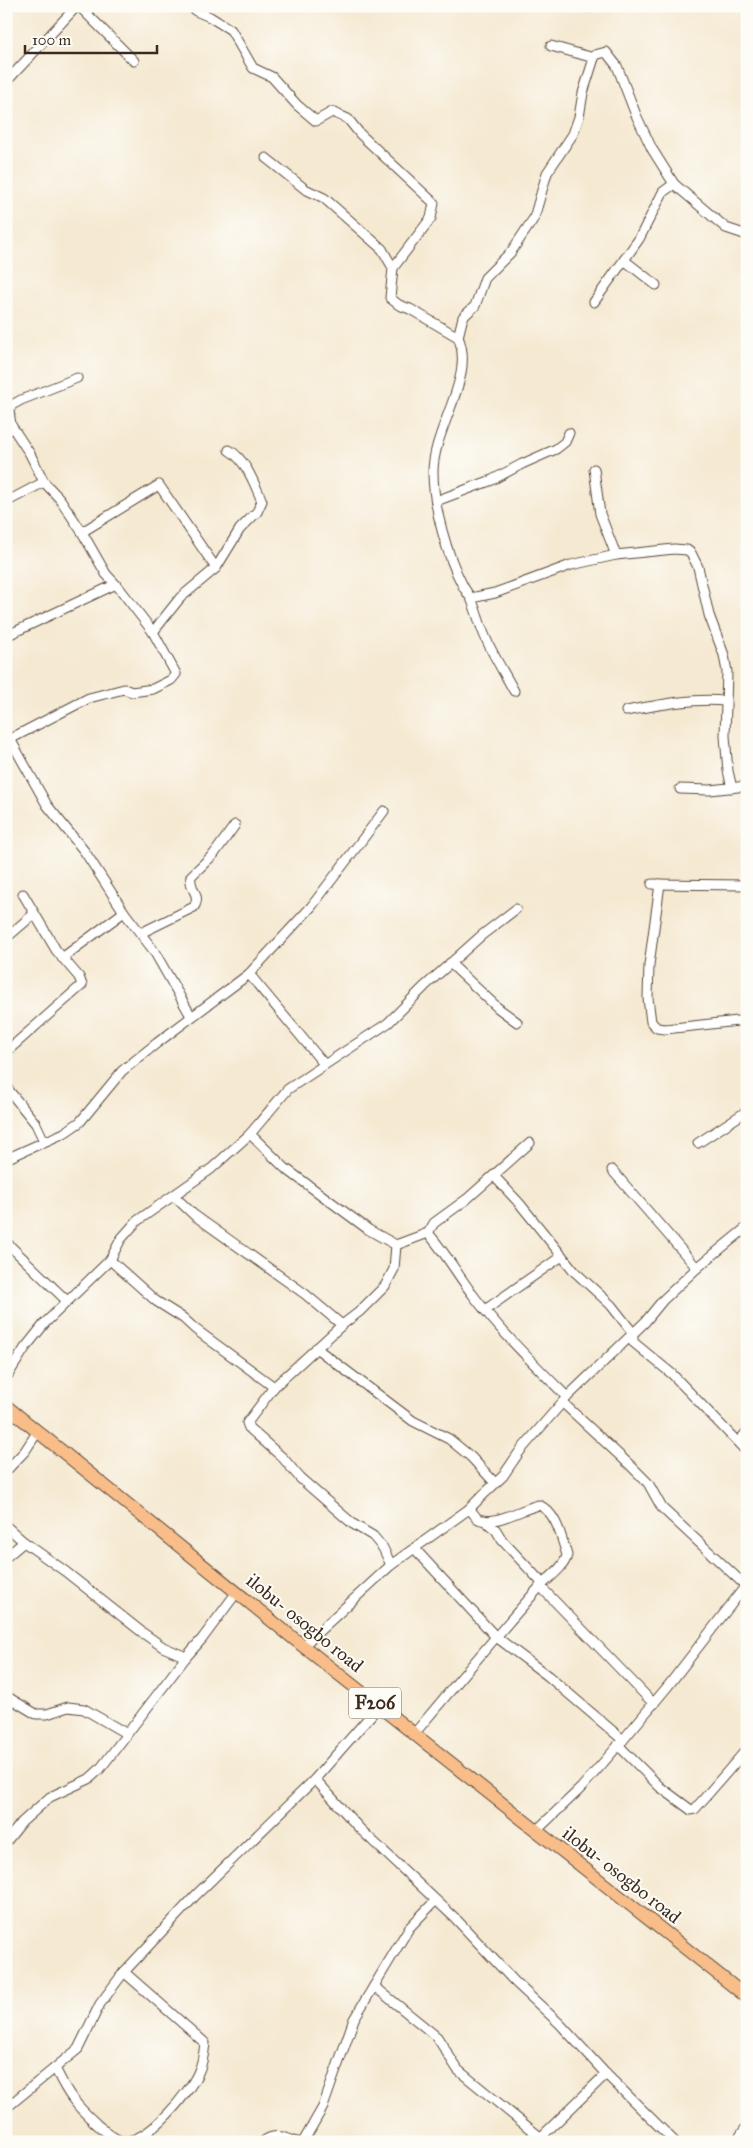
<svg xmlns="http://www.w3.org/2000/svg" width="753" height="2148" viewBox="0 0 753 2148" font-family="'IM FELL Great Primer',serif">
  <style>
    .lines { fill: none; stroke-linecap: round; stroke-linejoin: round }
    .street-casing { stroke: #574739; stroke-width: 11 }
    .primary-casing { stroke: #574739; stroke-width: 14 }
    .street { stroke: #fff; stroke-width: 9 }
    .primary { stroke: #f9bd89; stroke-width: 12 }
    .labels { text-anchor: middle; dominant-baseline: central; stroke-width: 4; stroke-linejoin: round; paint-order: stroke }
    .shield { fill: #fdfcf7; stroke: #75695f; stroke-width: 1 }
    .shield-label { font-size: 18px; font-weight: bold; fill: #3b2a1e }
    .street-label { font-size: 19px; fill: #3b2a1e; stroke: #fdfcf7 }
  </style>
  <rect width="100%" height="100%" fill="#fdfcf7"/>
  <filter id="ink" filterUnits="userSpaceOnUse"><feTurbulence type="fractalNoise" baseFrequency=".02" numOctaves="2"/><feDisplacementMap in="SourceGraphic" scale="10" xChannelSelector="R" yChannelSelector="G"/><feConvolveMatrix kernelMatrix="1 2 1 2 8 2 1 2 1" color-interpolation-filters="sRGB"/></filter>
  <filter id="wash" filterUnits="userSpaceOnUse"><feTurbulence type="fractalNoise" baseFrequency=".0096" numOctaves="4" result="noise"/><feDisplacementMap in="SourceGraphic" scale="20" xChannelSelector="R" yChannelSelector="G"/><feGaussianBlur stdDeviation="1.12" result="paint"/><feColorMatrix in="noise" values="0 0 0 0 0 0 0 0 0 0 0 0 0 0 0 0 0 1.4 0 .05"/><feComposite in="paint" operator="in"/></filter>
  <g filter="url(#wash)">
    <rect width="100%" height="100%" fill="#f5e9d2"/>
  </g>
  <g filter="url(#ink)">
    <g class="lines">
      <defs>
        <g id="street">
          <path d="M79,6L134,61"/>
          <path d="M190,6L196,11L210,17L231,30L253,68L272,77L297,105L316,121L332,112L348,119L360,134L434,203L431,218L393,268"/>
          <path d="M590,6V7"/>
          <path d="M551,46L594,58"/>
          <path d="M6,82L77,6"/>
          <path d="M266,158L305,189L324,198L382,249L393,268L390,298L399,305L410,309L458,337C476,377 433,428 433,472C433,506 447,556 463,586C465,590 468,594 471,598C476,610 479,622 484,634C492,654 504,672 514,691"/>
          <path d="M624,260L656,285"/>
          <path d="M594,302L639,239L663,192L674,184"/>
          <path d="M458,337L463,317L475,306L485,278L511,252L534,218L547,173L573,134L579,117L583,93L595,55L606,52L617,66L636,115L652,149L674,184L726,228L747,235"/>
          <path d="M594,469L600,514L616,555"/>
          <path d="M436,501L492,480L522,464L556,449L565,442L569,433"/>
          <path d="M6,502L44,482"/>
          <path d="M82,532L159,485L216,568"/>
          <path d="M471,598L495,593L571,565L616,555L674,549L687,550L691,553L698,567L709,615L724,655L727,672L725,736L728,771L732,788"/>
          <path d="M153,632L180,598L216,568L240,529L257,512L262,501C254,483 246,460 229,450"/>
          <path d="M6,636L114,585"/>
          <path d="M626,711C658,705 692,698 725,701"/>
          <path d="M10,739L47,805L85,852L124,912L154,951L191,1016"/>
          <path d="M6,741L89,698L124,689L132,692L153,689L171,680L176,674L153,632L120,589L106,574L82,532L60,499L44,482L30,454L11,425L9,410L12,405L21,400L77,378"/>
          <path d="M680,789L710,790L747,786"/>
          <path d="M652,884L747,885"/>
          <path d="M660,884L649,965L648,998L651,1022L657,1028L665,1029L747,1020"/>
          <path d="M141,933L194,907C202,894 188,889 191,876L214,854L235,825"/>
          <path d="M6,938L34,914"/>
          <path d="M62,958L124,912"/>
          <path d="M450,963L498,1008L517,1022"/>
          <path d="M249,974L324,1064"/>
          <path d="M6,1052L82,985L79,977L56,950L23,894"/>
          <path d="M6,1087L36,1124L44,1141"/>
          <path d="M250,1134L285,1168L369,1230L396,1245L428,1233L434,1223L467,1199L530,1143"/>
          <path d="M698,1143L747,1111"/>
          <path d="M6,1159L64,1133L80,1122L122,1071L157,1043L249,974L311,907L384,811"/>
          <path d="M612,1170L697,1268"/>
          <path d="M494,1176L520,1204L575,1272L611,1305L633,1333V1342L672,1374L747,1452"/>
          <path d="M174,1196L194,1215L305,1294L342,1325"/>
          <path d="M428,1233C445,1252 457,1274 473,1295C501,1332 534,1364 567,1397"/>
          <path d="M6,1242L67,1301"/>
          <path d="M110,1260L156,1301L183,1318L195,1329L274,1387"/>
          <path d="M485,1310L562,1256"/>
          <path d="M316,1348L413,1421L449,1439L471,1457L495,1483"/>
          <path d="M6,1378L25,1348L45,1323L110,1260L121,1239L137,1221L211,1169L250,1134L288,1089L388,1023L425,986L482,935L516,909"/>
          <path d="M563,1403L631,1466L648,1483L662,1508L747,1587"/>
          <path d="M738,1442L747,1432"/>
          <path d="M6,1471L25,1451L38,1431"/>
          <path d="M484,1520L496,1530L502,1540L543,1584"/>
          <path d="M6,1526L24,1542L66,1572L143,1633L163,1647L186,1657L202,1639L237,1592"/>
          <path d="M415,1549L495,1636L548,1676L623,1740"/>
          <path d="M6,1557L24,1542"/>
          <path d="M391,1565L383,1548L373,1536L353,1524L331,1505L300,1478L283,1458L249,1428L247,1423L274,1387L342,1325L359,1312L385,1286L394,1269L396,1245"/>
          <path d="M540,1586L654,1704"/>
          <path d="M303,1646L391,1565L469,1509L483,1495L503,1476L520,1451L567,1397L645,1322L663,1300L697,1268L747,1227"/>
          <path d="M6,1696L36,1714H47L68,1707L84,1709L127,1734L186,1657"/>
          <path d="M414,1734C455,1685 495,1637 537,1590C546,1579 564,1569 567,1555C561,1537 557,1513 539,1505C523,1508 491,1528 477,1518C474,1515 472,1511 469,1509"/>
          <path d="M618,1745L660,1787L691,1810L695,1809L747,1749"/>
          <path d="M315,1779L360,1829L455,1918L515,1982L560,2024L606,2074L675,2142"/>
          <path d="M536,1831L581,1788L623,1740L668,1686L747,1584"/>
          <path d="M6,1842L22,1822L50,1797L89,1779L100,1769L127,1734"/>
          <path d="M374,1986L437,2037L458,2070L540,2137"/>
          <path d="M55,2068C60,2078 65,2089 72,2098C80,2109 111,2141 124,2141C149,2142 189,2093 198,2073C203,2063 204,2053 205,2043L124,1972"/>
          <path d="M6,2108L78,2049L100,2004L124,1972L196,1895L315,1779L379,1706"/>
          <path d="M263,2142C274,2132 285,2138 297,2142"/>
          <path d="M303,2142L323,2107L354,2019L409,1928L435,1901"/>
          <path d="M536,2142L606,2074"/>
          <path d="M736,2142L747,2126"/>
        </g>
        <path id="primary" d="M6,1406L303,1646L747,1997"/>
      </defs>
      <!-- street casing -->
      <use href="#street" class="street-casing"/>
      <!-- primary casing -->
      <use href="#primary" class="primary-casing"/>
      <!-- street -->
      <use href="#street" class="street"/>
      <!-- primary -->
      <use href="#primary" class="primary"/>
    </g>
  </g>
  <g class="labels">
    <!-- shield labels -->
    <rect class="shield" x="349" y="1687.5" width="52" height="31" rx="4"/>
    <g class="shield-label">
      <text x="375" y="1703">F206</text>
    </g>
    <!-- street labels -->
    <g class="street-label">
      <text transform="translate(305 1623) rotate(39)">ilobu- osogbo road</text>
      <text transform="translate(622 1875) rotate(38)">ilobu- osogbo road</text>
    </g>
  </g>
  <!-- margin -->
  <rect width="753" height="2148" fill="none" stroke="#fdfcf7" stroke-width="25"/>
  <!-- scale -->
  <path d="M25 45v8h132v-8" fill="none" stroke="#3b2a1e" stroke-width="2.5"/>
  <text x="32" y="45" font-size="15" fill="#3b2a1e" stroke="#fdfcf7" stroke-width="4" paint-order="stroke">100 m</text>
</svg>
